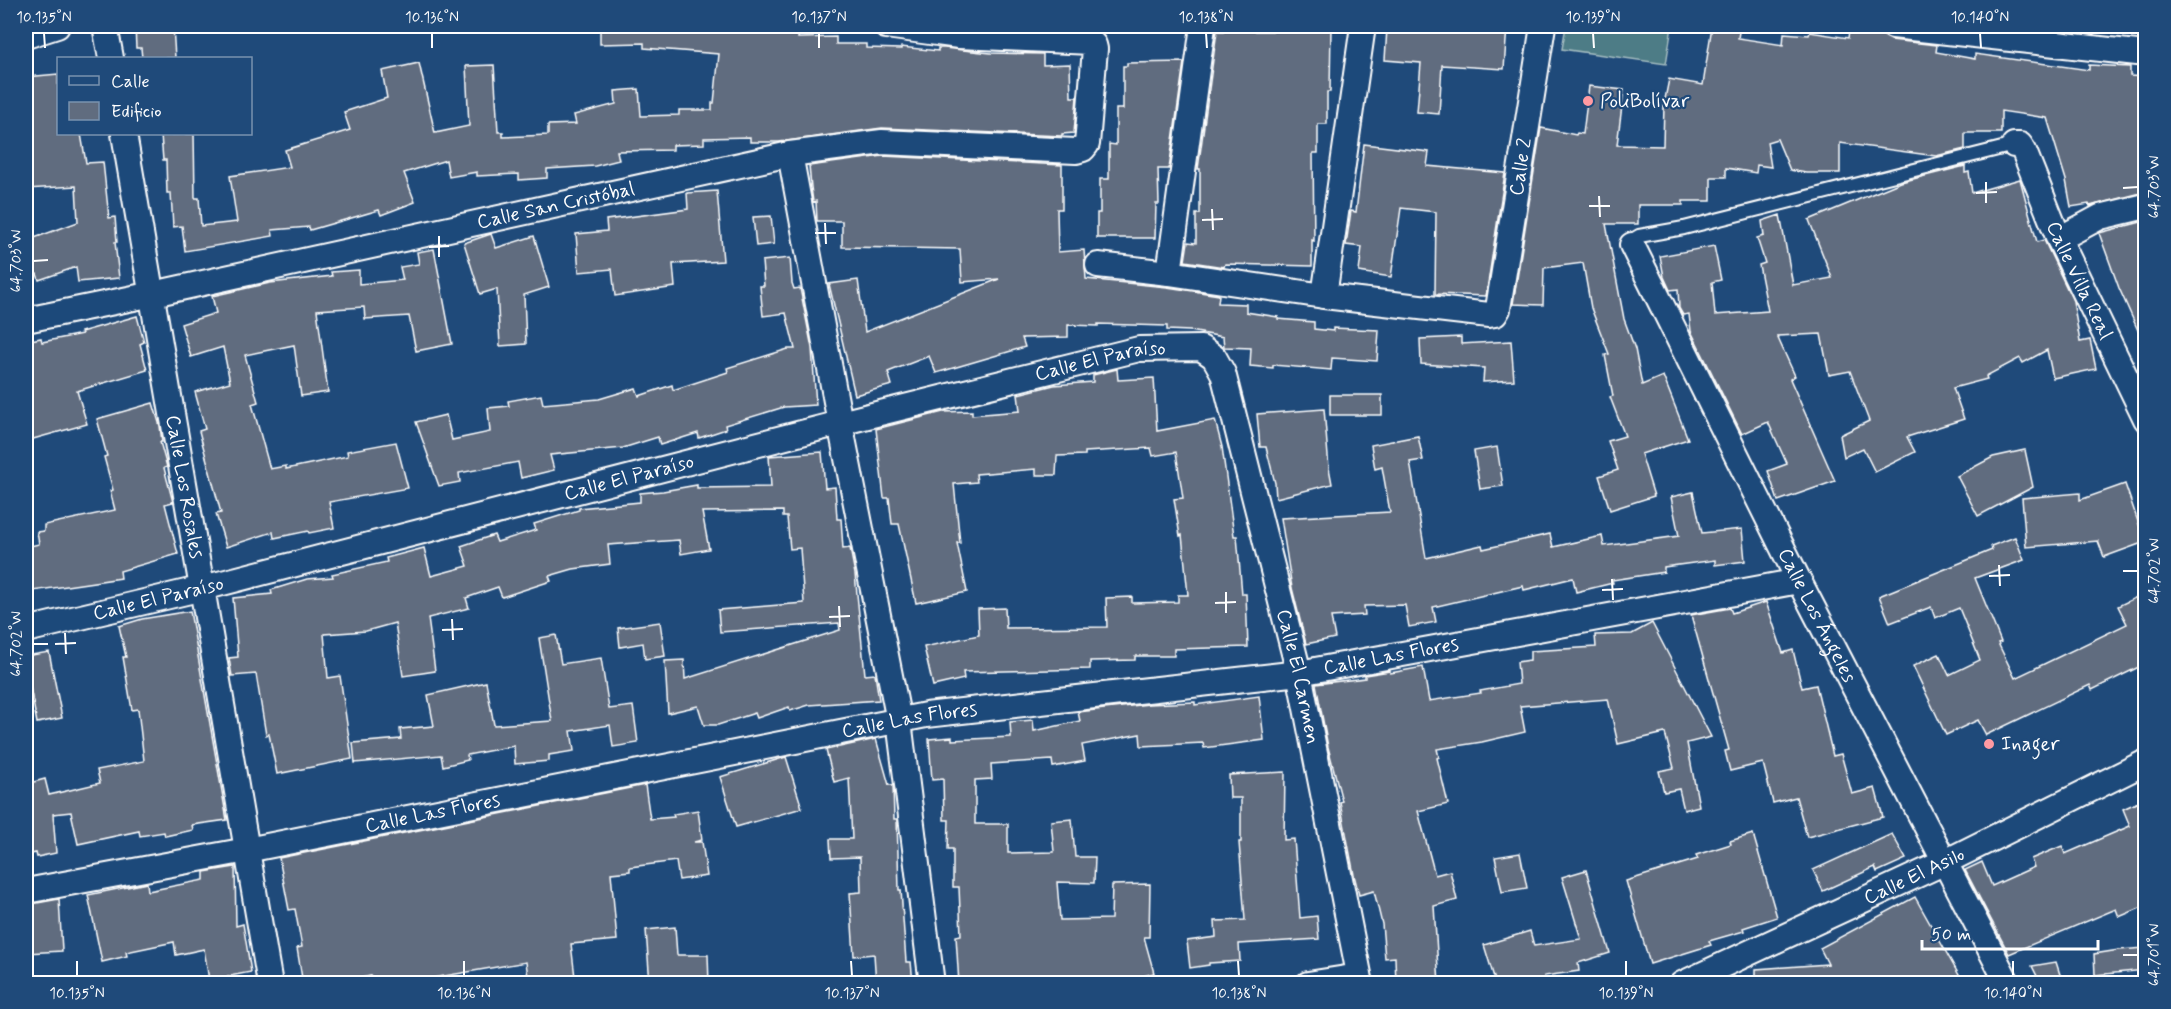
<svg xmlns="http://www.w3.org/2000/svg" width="2171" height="1009" viewBox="0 0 2171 1009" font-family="Mynerve,sans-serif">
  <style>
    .green { fill: #4e7c86; stroke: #a6bec2; stroke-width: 1.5 }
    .building { fill: #606c7f; stroke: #fff; stroke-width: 1.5 }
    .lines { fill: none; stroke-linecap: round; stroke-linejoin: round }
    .lane-casing { stroke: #fff; stroke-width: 16 }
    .street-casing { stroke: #fff; stroke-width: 28 }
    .lane { stroke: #1f4a7a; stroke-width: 12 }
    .street { stroke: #1f4a7a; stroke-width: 24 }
    .ticks { fill: none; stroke: #fff; stroke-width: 2 }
    .poi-dot { fill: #ff9aa2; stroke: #1f4a7a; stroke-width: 2 }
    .labels { text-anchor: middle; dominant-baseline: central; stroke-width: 4.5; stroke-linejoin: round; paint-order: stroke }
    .poi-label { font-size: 20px; fill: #fff; stroke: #1f4a7a; text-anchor: start }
    .street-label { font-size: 20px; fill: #fff; stroke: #1f4a7a }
    .neatline { fill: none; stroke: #fff; stroke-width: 2 }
    .ticks-label { font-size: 15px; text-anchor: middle; fill: #fff }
  </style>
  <rect width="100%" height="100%" fill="#1f4a7a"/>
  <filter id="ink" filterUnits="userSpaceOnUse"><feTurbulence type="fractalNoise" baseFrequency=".0167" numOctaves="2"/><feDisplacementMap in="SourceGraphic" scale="12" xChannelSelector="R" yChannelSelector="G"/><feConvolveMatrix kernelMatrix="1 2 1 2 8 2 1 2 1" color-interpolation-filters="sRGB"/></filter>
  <g filter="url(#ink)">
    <!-- green -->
    <path class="green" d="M1566,26H1672L1666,64L1562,49Z"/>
    <!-- building -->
    <g class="building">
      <path d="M135,26H173L175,58H142L141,48H136Z"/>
      <path d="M600,26H800L798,38L836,37V44H866V48L901,49V47L938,51V48H944L991,53L1043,54V65L1070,64L1071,97H1077L1074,133L1062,134V136L882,128L779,142H750V137L704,138V144L673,145V150L617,151L619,160L595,166L547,169V178L519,180V174L477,176V172L449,177L446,160L404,173L415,202L381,215L379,210L310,230L309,227L272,230L273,236L185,251L182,226L173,227L171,193H167L166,160H163L161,135L194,134L195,198H199L201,226L237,222L230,176L290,167L285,150L350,130L344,112L387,98L382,71L419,63L435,133L469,126L466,66L494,65L498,132H503V137L548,135V125L576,124L574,115L616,104L615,91L639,89L641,116L679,115V110H712V103H714L719,54L644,48V43L600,44Z"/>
      <path d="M1283,26H1331L1330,92H1327V124H1318V153H1313L1314,241L1312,240V266L1225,264L1224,267L1185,261L1188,242L1196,243V214H1200V169H1198L1217,31H1283Z"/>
      <path d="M1429,26H1507L1504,69L1442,65L1439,114L1417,112L1421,63L1385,60L1387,28L1428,31Z"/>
      <path d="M1712,26H1740L1738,38L1783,45L1784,33L1809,35L1810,32L1848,38L1849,31L1883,35L1891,40L1937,45L1936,52L1975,59V54L2089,70V65L2130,67V76L2145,77V155H2140L2145,192L2090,206L2089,204L2071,207L2066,180L2047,118L2001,111V133H1965V149L1936,156L1840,143V173H1806L1790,170L1777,139L1767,142L1771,167L1757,165L1756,173L1726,168V177H1711V201H1683V205H1638V224H1606L1624,319L1635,349L1642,385L1663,376L1688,439L1641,454L1654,496L1610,510L1599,476L1618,470L1608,441L1625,436L1610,397L1613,396L1605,355L1609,354L1591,308L1583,263L1544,268L1543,305L1513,304L1541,128L1576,135L1577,133L1583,134L1589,86L1624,90L1617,145L1663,146L1664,104L1669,79L1703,85Z"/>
      <path d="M1184,62L1169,169H1158L1159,204H1156L1155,238H1097V213H1100V179H1109V144L1116,145V109H1123V66H1127V63Z"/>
      <path d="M58,74V134H81L86,163L103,162L109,218L115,217L117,242H115L119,278L78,282L76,267L39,280L37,274L26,279V241L78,222L76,186L26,189V77Z"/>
      <path d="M1364,144L1429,152L1427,166L1505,173L1486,296L1435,294L1436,212L1401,208L1391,277L1359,272L1362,247L1346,245L1351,211L1356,212Z"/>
      <path d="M883,156L1062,165V209H1057L1058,252L1084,250L1086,279L1167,287L1219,295L1218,303L1246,304V312L1278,317V319L1314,322V329L1333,331V328L1379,330L1377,361L1332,358L1331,370L1273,365V368L1250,366L1251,348L1224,347L1223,337L1190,331L1167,330V326L1098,324V326L1068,325V337L1022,338L1025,347L936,373L929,356L888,372L892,385L855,395L829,284L858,280L865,332L999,279L962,282L960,249L842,247V221H817L816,201L813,202L811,187L809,166Z"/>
      <path d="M1965,166V173L1969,172L1972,193L2020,179L2037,242L2044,240L2073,301L2080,342L2090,340L2096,369L2053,378L2047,350L2023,363L2020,358L1986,376L1987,379L1953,388L1964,419L1907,437L1915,452L1875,472L1863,448L1844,457L1840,435L1869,421L1850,371L1829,375L1821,334L1777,336L1795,376L1790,379L1835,481L1778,501L1768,471L1787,464L1768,422L1742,434L1691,331L1689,314L1683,315L1679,308L1678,289L1670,290L1664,277L1660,256L1714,246L1721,280L1712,282L1715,315L1768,311L1759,265L1765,263L1757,238L1764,236L1762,221L1780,215L1793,285L1832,278L1809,220L1901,182Z"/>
      <path d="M717,191L723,261L673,264L675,287L615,296L612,269L579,272L576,234L607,231L606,220L688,209L687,193Z"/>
      <path d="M771,216L774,244L756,246L753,217Z"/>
      <path d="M2145,221V346L2119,288L2099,233Z"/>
      <path d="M491,234L496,248L534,236L549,287L524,295L526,344L500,346L497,289L480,294L464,243Z"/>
      <path d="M434,249L452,344L416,351L409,316L365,319L364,307L317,310L328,392L301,396L294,345L245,355L258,402L252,404L270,469L286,466V469L348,456L347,451L396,442L408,488L329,502L334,528L309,533L308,531L274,538L273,532L226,547L216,514L221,513L199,431L205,429L195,392L230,382L223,347L191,357L181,324L216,313L212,296L270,283L332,276L331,272L359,270V284L403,280L400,267L419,264L417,252Z"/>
      <path d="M790,258L792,283L794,289L800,288L812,348L816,405L784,407L725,425L726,429L699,438L698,433L660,445L658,437L623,448L550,455L554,470L521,478L518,462L459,473L460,482L439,486L416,422L446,415L452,440L490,432L488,408L509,406L508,401L541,395L543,404L599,399L636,388L639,396L672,385L673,390L728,372L727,368L788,349H795L786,313L763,316L760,286H764L762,261Z"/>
      <path d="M137,316L144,342L140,344L147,370L77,391L87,424L26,441V341L41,338L42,342L82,334L81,332Z"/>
      <path d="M1461,337V344L1511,341L1514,380L1483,382L1484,368L1421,364L1420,339Z"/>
      <path d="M1117,369L1118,380L1154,378L1157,431L1215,420L1222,447L1234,536H1237L1242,594H1246L1248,647L1174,649V656H1135V660L1090,661V669L963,672L964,679L933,686L924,647L979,635L978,609L1005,608L1006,628L1107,627L1106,598L1132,597V603L1178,602V595H1188L1182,535L1180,536L1174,499L1183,498L1176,452L1153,456L1151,448L1085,452V455L1057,456L1056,475H1036V469L976,474L977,482L954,484L960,543H957L967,592L916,603L899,524H892L889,498H884L876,429L943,412L972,411V415L1020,411L1018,394L1054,385L1093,382V375Z"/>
      <rect x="1330" y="395" width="52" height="20"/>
      <path d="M153,403L160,426L162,442H160L167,467L164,468L173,502L165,504L178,554L120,571L121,578L26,592V547L39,544L37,532L44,531V525L115,510L110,491L113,490L104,457L107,456L97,419Z"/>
      <path d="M1324,409L1329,468L1332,484L1276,498L1275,483L1266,447H1260L1257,414Z"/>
      <path d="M1418,436L1423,460L1410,462L1426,558L1482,545L1483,549L1550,534L1553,547L1602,536L1604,546L1679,536L1671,497L1693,492L1702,533L1742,529L1745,561L1715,565V560L1664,567V572L1612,580L1613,583L1576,592L1573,578L1524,590L1523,586L1433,607L1436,622L1409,627L1405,605L1364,606L1365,615L1331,617L1335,638L1306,644L1292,588L1281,518L1390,512L1382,467L1375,469L1371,445Z"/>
      <path d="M1497,447L1503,486L1480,489L1474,451Z"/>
      <path d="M2025,450L2033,487L1978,516L1957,476L1993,457Z"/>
      <path d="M822,452L825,488L835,487L837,519H841L843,549L850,548L855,574L865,675L875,674L879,700L809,705L790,711L789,707L757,718L755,713L718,725H704L698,706L668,713L665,661L684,660L685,679L840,630L839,623L720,632L718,610L804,603L800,548L790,549L787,517H783V511L702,512L709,549L681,554L679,540L608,545L610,564L573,569L549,576L551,581L502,597L498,587L466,598L469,608L428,618L435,671L403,676L395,623L366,631L324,634L328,678L340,676L352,759L277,774L269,734L266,735L256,674L232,676L229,658L238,657L233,598L272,594L271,590L307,579L333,577L332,574L387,562L386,558L424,548L431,576L468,566L461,546L494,535L497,542L536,530L534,524L579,510V508L640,502V493L663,491L697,485V488L771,487L769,456Z"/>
      <path d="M2125,484L2145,542L2104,557L2098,541L2026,547L2022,498L2080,493V500Z"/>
      <path d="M2015,537L2024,560L1975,578L2001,642L1998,643L2015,678L2127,624L2118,606L2145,593V664L2092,690L2090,685L1986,735L1978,720L1946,735L1913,666L1939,654L1949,675L1980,660L1959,608L1935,618L1931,607L1890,623L1879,596L1992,550L1991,546Z"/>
      <path d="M1766,602L1783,653L1793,650L1802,688L1816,685L1833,756L1841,754L1852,794L1875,788L1883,817L1807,837L1796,797L1773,803L1763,763L1730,771L1725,751L1729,750L1691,615L1730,608L1732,613Z"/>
      <path d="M190,611L227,820L192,825L193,830L165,836L164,832L140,836L139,831L78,844L71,812L53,814L56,853L37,857L36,853L26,855V784L45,779L49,795L100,783L97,770L144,761L138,709L132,710L123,657H126L119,626L142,619Z"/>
      <path d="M660,622L665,656L645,659L643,643L620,647L618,628Z"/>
      <path d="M1652,623L1711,737L1687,743L1699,806L1684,810L1679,789L1664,792L1659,771L1674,768L1665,733L1618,744L1608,699L1520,706L1525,732L1482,742L1437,749L1439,757L1437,758L1448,804L1418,811L1435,875L1450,871L1457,900L1434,906L1439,984H1396L1395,957L1385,958L1382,924L1374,891L1359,895L1354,875L1340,802L1342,801L1328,747L1316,684L1365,678V675L1390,671V673L1423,667L1429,701L1481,693L1480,691L1519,684L1517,662L1530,660V651L1596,647L1595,635L1632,634Z"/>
      <path d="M556,635L561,664L601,658L609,709L633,706L638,743L613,747L610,725L571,731L574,751L549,755V761L515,764L514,746L467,755L468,760L443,766L441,755L355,763L353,743L401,739L400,729L434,726L428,695L486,682L494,725L552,721L539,638Z"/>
      <path d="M49,652L62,718L37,723L26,666V656Z"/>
      <path d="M1259,696L1264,740L1204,748L1203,743L1141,746L1140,734L1082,745L1085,761L1053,767L1052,760L991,764L992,779L975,780V824H1008V853L1054,852L1051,821L1072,819L1075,857H1095L1094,883L1057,882L1060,920L1111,919L1112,885L1150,884L1149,937H1144L1154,973L1115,984H959L956,936L961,935L959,887H953V849H948L949,820H944L943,779L932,780L929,739L952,737V740L1011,737L1010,722L1033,720L1034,731L1080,721L1078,712L1149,704L1195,702V705Z"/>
      <path d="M876,739L889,785H893L894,819H897L899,890H901L906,962H911L913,984H876L874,954L854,956L850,893L861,892L860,857L831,858L830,839H852L849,778L834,782L826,750Z"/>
      <path d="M786,757L802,808L736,827L720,777Z"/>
      <path d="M1285,772L1284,840L1294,839L1300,918L1317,916L1319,939L1239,944L1240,961L1209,963V965L1190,968L1187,941L1216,937L1215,921L1245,920L1239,842H1241V798H1230L1229,775Z"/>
      <path d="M645,785L650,819L674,817L673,814L698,810L702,840L694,842H702L707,876L679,880L676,861L630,867V871L611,873L617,940L571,944L575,977L529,984L526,962L398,984H373L371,976L332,984H303L297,948L302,947L295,909L289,910L279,858Z"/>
      <path d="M2145,799V906L2119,917L2116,909L2009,954L1965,870L1982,862L1992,886L2034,867L2031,859L2062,846L2065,854L2130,826L2123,809Z"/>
      <path d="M1753,834L1777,917L1743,928L1744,931L1709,941L1711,945L1650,964L1626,881L1698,859L1696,855L1731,844L1730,841Z"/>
      <path d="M1892,834L1906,859L1877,872L1875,867L1823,891L1813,870Z"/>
      <path d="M1520,853L1527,888L1502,892L1495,857Z"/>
      <path d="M235,867L236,926L243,924L251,972L209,980L204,949L176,955L174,942L126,952L127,956L102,962L88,895L147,883L148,891L204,880V872Z"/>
      <path d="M1586,870L1610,953L1578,963L1579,971L1544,976L1546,984H1496L1484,945L1530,931L1534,946L1581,939L1562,877Z"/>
      <path d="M1915,897L1964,984H1756V969L1828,964L1820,948Z"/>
      <path d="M59,899L62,951L26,953V905Z"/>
      <path d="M675,927L677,955H708L709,984H650L646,930Z"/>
      <path d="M2145,948V970L2095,975L2094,954L2119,950Z"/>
      <path d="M2056,962L2063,984H2041L2032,966Z"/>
    </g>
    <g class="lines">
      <defs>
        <path id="lane" d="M1632,245L1634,239L1639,236L1684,228L2014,145"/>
        <g id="street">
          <path d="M105,26L111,58"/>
          <path id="s1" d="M1203,26L1169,273L1324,296L1489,315L1495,314L1498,309L1543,26"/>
          <path d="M1893,26L2146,54"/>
          <path d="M26,36L57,26"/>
          <path id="s2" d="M124,134L270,984"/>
          <path id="s3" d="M2014,145H2020L2024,151L2059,239L2146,419"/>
          <path d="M790,154L840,423L899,721L932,984"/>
          <path d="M2059,239L2100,217L2146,206"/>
          <path id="s4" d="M1632,245L1799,581L2008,984"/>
          <path d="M1098,265L1169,273"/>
          <path d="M1324,296L1363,26"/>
          <path id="s5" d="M26,320L153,294L790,154L882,142L1076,151L1083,149L1087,144L1095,49L1094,45L1091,42L959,36L886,26"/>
          <path id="s6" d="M26,630L203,588L840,423L1139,349L1201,348L1214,357L1223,373L1299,673L1361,984"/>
          <path id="s7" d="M26,891L247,850L926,715L1299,673L1799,581"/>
          <path d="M1308,984L1359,976"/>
          <path id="s8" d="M1682,984L1945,862L2146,762"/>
        </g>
      </defs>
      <!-- lane casing -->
      <use href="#lane" class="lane-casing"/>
      <!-- street casing -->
      <use href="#street" class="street-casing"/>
      <!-- lane -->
      <use href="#lane" class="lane"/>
      <!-- street -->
      <use href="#street" class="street"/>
    </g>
  </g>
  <!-- ticks -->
  <path class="ticks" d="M44,33L45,48M432,33V48M819,33V48M1206,33L1207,48M1593,33L1594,48M1980,33L1981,48M1986,182V203M2123,188L2138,187M1976,193L1997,192M1599,196L1600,217M1589,206H1610M1212,209L1213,230M1202,220L1223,219M825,223L826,244M815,233H836M439,236V257M429,247L449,246M33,261L48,260M1999,565L2000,586M2123,571H2138M1989,576L2010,575M1612,579L1613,600M1602,590L1623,589M1226,592V613M1215,603L1236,602M839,606L840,627M829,617L850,616M452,619L453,640M442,630L463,629M65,633L66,654M33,644H48M55,644L76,643M2123,955H2138M77,961V976M464,961V976M851,961L852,976M1238,961L1239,976M1626,961V976M2013,961V976"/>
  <!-- markers -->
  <g class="poi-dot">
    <circle cx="1588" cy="101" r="6"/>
    <circle cx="1989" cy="744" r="6"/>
  </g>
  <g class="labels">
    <!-- poi labels -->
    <g class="poi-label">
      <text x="1600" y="101">PoliBolívar</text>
      <text x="2001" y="744">Inager</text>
    </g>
    <!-- street labels -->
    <g class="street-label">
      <text stroke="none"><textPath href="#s1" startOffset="728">Calle 2</textPath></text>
      <text stroke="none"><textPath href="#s5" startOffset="542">Calle San Cristóbal</textPath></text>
      <text stroke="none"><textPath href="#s3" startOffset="154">Calle Villa Real</textPath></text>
      <text stroke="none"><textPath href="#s6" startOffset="1108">Calle El Paraíso</textPath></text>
      <text stroke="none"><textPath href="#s6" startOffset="622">Calle El Paraíso</textPath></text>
      <text stroke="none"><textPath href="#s2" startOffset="358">Calle Los Rosales</textPath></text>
      <text stroke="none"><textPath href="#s6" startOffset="136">Calle El Paraíso</textPath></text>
      <text stroke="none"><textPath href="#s4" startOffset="414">Calle Los Ángeles</textPath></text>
      <text stroke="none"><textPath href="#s7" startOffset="1386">Calle Las Flores</textPath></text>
      <text stroke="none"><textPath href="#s6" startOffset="1557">Calle El Carmen</textPath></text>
      <text stroke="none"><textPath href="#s7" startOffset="900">Calle Las Flores</textPath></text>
      <text stroke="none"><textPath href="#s7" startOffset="414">Calle Las Flores</textPath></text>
      <text stroke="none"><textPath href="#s8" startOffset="256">Calle El Asilo</textPath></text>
    </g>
  </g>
  <!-- margin -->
  <rect width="2171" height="1009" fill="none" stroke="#1f4a7a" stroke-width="66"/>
  <!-- legend -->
  <rect x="57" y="57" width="195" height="78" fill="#1f4a7a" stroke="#7992af" stroke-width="1.5"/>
  <rect x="69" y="76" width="30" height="9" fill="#1f4a7a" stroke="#7992af" stroke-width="1.5"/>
  <text x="111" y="87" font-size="18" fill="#ffffff">Calle</text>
  <rect x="69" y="102" width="30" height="18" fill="#606c7f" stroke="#7992af" stroke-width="1.5"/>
  <text x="111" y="117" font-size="18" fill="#ffffff">Edificio</text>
  <!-- scale -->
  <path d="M1922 940v9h176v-9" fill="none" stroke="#ffffff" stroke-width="3"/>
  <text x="1931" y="940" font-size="18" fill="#ffffff" stroke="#1f4a7a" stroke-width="4.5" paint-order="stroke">50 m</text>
  <rect x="33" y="33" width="2105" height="943" class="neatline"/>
  <g class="ticks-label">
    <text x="44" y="22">10.135°N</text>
    <text x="432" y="22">10.136°N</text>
    <text x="819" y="22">10.137°N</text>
    <text x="1206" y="22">10.138°N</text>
    <text x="1593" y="22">10.139°N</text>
    <text x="1980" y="22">10.140°N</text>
    <text transform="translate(2154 187) rotate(-90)" y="5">64.703°W</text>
    <text transform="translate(16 261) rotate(-90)" y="5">64.703°W</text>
    <text transform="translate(2154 571) rotate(-90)" y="5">64.702°W</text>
    <text transform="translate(16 644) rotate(-90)" y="5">64.702°W</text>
    <text transform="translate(2154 955) rotate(-90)" y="5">64.701°W</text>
    <text x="77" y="998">10.135°N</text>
    <text x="464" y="998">10.136°N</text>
    <text x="852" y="998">10.137°N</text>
    <text x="1239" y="998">10.138°N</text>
    <text x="1626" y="998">10.139°N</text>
    <text x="2013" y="998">10.140°N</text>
  </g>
</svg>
